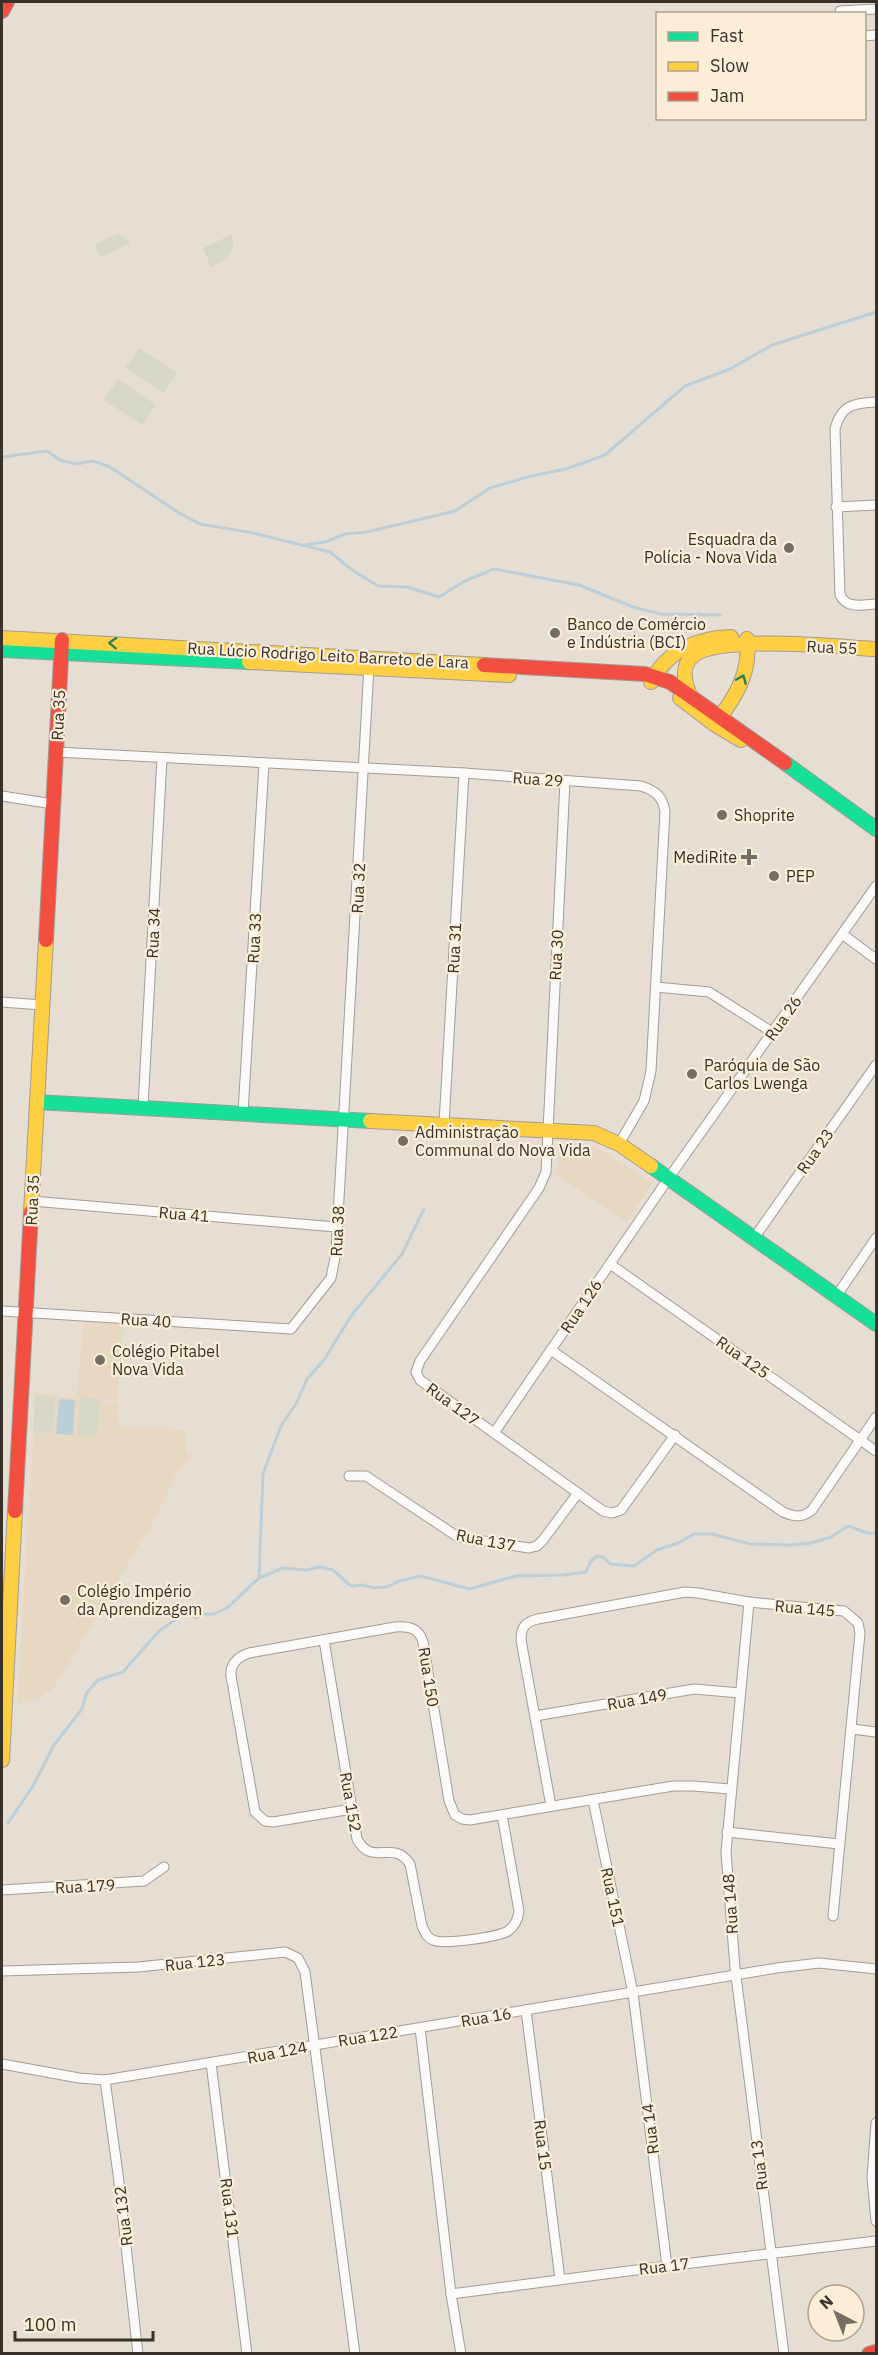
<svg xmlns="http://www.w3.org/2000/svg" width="878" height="2355" viewBox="0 0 878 2355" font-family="'IBM Plex Sans',sans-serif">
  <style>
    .built { fill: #e7d8c4 }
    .green { fill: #d6d7c6 }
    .water { fill: #bbcfd8 }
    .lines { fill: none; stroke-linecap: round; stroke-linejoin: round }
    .stream { stroke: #bbcfd8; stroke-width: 3 }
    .street-casing { stroke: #a39c94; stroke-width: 11 }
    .fast-casing { stroke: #a39c94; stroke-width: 16 }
    .slow-casing { stroke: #a39c94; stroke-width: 16 }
    .jam-casing { stroke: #a39c94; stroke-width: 16 }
    .street { stroke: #fbfaf8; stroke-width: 9 }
    .fast { stroke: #16e098; stroke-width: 14 }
    .slow { stroke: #ffcf43; stroke-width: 14 }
    .jam { stroke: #f24e42; stroke-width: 14 }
    .oneway { stroke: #28805b }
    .poi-dot { fill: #756e64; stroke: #fcedd8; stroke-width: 2 }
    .labels { text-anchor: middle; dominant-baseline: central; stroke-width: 4.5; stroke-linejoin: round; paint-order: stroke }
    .poi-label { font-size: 16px; fill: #373129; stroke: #fcedd8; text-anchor: start }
    .street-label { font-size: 16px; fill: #373129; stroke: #fcedd8 }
  </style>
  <rect width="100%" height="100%" fill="#e7ded3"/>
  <!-- built -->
  <g class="built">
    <path d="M563,1143L594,1146L653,1183L626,1222L556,1174Z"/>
    <path d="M84,1319L124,1323L117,1401L76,1397Z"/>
    <path d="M36,1393L118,1404L119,1427L187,1430L186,1453L194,1454L176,1474L159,1512L54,1688L37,1699L17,1704Z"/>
  </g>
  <!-- green -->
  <g class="green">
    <path d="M118,234L131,243L101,257L95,244Z"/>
    <path d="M231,235C238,252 225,262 211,267L203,248Z"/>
    <path d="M139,348L177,373L164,393L125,368Z"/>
    <path d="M118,379L156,405L142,425L104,400Z"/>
    <path d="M35,1395L55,1397L52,1433L33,1432Z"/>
    <path d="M80,1397L100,1399L97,1436L77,1434Z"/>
  </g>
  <!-- water -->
  <path class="water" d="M59,1399L75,1400L73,1435L56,1434Z"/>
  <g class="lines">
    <!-- stream -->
    <g class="stream">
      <path d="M2,457L47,451L60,460L76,464L93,461L110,467L179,513L200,524L253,533L330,552L352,570L378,586L407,587L439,597L465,581L494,569L579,585L633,607L661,614L720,615"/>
      <path d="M304,545L325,542L345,534L367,532L455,511L490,488L531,476L566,469L605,455L685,386L730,369L772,345L876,312"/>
      <path d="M259,1578L263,1474L281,1426L296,1404L307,1379L324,1360L351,1316L402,1254L424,1209"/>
      <path d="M8,1823L33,1786L54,1745L82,1709L87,1692L98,1680L123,1672L160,1630L186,1613L196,1618L201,1614H214L227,1608L259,1578L283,1568L306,1570L320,1567L333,1570L351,1586L363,1585L374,1588L387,1587L399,1581L421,1576L469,1589L516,1576L563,1575L586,1572L591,1561L597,1556L603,1557L610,1564L634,1566L657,1550L678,1543L694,1534H712L750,1544L791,1545L811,1543L831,1537L848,1526L867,1533H876"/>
    </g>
    <defs>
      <g id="street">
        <path d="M840,11L876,9"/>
        <path d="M864,36L876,35"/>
        <path d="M876,402C854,403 841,405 835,429L840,595C847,609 862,605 876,604"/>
        <path d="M836,507L876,505"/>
        <path d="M56,752L464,773L641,786C656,791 662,796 665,811L651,1071L644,1101L619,1144"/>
        <path d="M565,781L546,1172L539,1188L420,1361L416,1372L420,1380L603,1511L612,1513L621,1510L675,1435"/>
        <path d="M2,796L53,804"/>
        <path d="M842,934L876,959"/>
        <path d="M656,987L709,992L772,1032"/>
        <path d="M2,1002L42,1005"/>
        <path d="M143,1107L162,758"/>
        <path d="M243,1113L264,763"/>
        <path d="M444,1124L464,773"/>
        <path d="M32,1201L336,1227"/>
        <path d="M754,1238L876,1065"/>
        <path d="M610,1264L876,1451"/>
        <path d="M837,1295L876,1238"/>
        <path d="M2,1311L291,1329L331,1278L336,1252L369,666"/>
        <path d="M551,1350L783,1512C794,1517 803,1518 812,1510L876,1417"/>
        <path d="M494,1433L668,1179L876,886"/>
        <path d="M349,1476H366L458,1537L529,1548L537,1546L543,1540L578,1493"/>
        <path d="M749,1602L726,1852L735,1968L784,2354"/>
        <path d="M324,1640L357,1839C373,1868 392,1838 410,1864L422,1926C425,1932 426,1937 433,1940C443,1945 498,1937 508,1931C515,1926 518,1919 519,1911L502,1815"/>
        <path d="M535,1716L694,1689L740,1693"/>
        <path d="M852,1729L876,1732"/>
        <path d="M593,1800L633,1993L667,2266"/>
        <path d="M551,1806L521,1640C521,1627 525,1622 538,1619L685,1592L698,1593L749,1602L844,1611L858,1623L860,1633L833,1916"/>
        <path d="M352,1809L273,1822L265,1821L255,1812L231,1676C230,1663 238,1657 249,1653L395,1627C409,1626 419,1628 423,1642L449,1801L455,1815L462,1819L470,1820L673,1786H694L730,1789"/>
        <path d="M727,1832L839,1844"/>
        <path d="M2,1890L144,1881L164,1867"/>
        <path d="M2,1971L138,1967L285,1952L298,1958L305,1972L355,2354"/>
        <path d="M526,2010L560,2279"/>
        <path d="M420,2028L451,2294L461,2354"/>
        <path d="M211,2063L247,2354"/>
        <path d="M2,2064L79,2078L105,2080L777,1968L819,1963L876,1969"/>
        <path d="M105,2080L118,2174L138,2354"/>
        <path d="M876,2123L872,2178L876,2221"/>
        <path d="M451,2294L667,2266L876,2241"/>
      </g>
      <g id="fast">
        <path d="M2,650L249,662"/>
        <path d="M785,763L876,829"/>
        <path d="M37,1102L370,1121"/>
        <path d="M651,1166L876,1324"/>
      </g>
      <g id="slow">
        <path d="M2,638L484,665"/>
        <path d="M249,662L509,675"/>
        <path d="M651,682C667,651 697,638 731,637"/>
        <path d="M689,693C684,680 681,665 694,655C721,635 839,647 876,649"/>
        <path d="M680,698L714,724L741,740"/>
        <path d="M716,722C736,697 751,672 747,639"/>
        <path d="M370,1121L594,1133L619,1144L651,1166"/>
        <path d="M31,1212L46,940"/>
        <path d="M2,1760L15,1511"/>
      </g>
      <g id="jam">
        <path d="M2,11L7,2"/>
        <path d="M484,665L645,674L670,682L785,763"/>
        <path d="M46,940L62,640"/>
        <path d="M15,1511L31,1212"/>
        <path d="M869,2354L876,2352"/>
      </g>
    </defs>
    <!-- street casing -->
    <use href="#street" class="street-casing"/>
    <!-- fast casing -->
    <use href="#fast" class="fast-casing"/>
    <!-- slow casing -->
    <use href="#slow" class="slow-casing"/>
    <!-- jam casing -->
    <use href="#jam" class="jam-casing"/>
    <!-- street -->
    <use href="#street" class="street"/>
    <!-- fast -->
    <use href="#fast" class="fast"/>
    <!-- slow -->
    <use href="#slow" class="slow"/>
    <!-- jam -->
    <use href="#jam" class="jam"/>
  </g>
  <!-- one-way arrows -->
  <defs><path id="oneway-chevron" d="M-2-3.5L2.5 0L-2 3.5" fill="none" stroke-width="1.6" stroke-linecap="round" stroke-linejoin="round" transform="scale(1.5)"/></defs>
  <g class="oneway">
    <use href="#oneway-chevron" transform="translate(113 643) rotate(-177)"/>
    <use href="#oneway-chevron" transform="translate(742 679) rotate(-67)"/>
  </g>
  <!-- markers -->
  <g class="poi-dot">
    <circle cx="789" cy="548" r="6"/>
    <circle cx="555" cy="633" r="6"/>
    <circle cx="722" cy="815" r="6"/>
    <path d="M746 848h6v6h6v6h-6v6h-6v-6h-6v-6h6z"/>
    <circle cx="774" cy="876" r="6"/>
    <circle cx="692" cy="1074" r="6"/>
    <circle cx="403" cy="1141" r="6"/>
    <circle cx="100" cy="1360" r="6"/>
    <circle cx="65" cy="1600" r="6"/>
  </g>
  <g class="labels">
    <!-- poi labels -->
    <g class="poi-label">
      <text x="777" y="539" text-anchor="end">Esquadra da<tspan x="777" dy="18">Polícia - Nova Vida</tspan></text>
      <text x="567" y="624">Banco de Comércio<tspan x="567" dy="18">e Indústria (BCI)</tspan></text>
      <text x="734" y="815">Shoprite</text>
      <text x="737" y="857" text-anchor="end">MediRite</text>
      <text x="786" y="876">PEP</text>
      <text x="704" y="1065">Paróquia de São<tspan x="704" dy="18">Carlos Lwenga</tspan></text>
      <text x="415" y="1132">Administração<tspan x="415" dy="18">Communal do Nova Vida</tspan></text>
      <text x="112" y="1351">Colégio Pitabel<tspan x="112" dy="18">Nova Vida</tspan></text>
      <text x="77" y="1591">Colégio Império<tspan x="77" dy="18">da Aprendizagem</tspan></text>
    </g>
    <!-- street labels -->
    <g class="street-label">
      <text transform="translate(832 647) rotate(3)">Rua 55</text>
      <text transform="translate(328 655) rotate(3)">Rua Lúcio Rodrigo Leito Barreto de Lara</text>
      <text transform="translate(58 715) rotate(-87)">Rua 35</text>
      <text transform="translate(538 779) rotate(4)">Rua 29</text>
      <text transform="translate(358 888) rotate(-87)">Rua 32</text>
      <text transform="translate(153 933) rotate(-87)">Rua 34</text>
      <text transform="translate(254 938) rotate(-87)">Rua 33</text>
      <text transform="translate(454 948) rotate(-87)">Rua 31</text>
      <text transform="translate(556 955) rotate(-87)">Rua 30</text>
      <text transform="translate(783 1018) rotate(-55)">Rua 26</text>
      <text transform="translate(815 1151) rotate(-55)">Rua 23</text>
      <text transform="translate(32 1200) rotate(-87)">Rua 35</text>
      <text transform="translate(184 1214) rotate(5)">Rua 41</text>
      <text transform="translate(337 1231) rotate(-87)">Rua 38</text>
      <text transform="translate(581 1306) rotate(-56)">Rua 126</text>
      <text transform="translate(146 1320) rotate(4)">Rua 40</text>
      <text transform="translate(743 1357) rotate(35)">Rua 125</text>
      <text transform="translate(453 1404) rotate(36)">Rua 127</text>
      <text transform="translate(486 1540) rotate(11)">Rua 137</text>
      <text transform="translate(805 1608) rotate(5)">Rua 145</text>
      <text transform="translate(429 1677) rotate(81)">Rua 150</text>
      <text transform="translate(637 1699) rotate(-10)">Rua 149</text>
      <text transform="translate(351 1802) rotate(80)">Rua 152</text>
      <text transform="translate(85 1886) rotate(-3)">Rua 179</text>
      <text transform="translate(613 1897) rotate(78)">Rua 151</text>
      <text transform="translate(730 1904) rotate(-94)">Rua 148</text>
      <text transform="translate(195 1962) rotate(-6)">Rua 123</text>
      <text transform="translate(486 2017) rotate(-10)">Rua 16</text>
      <text transform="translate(368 2036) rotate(-9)">Rua 122</text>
      <text transform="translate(277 2052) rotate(-11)">Rua 124</text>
      <text transform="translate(650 2129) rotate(-97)">Rua 14</text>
      <text transform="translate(543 2145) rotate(83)">Rua 15</text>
      <text transform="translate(759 2165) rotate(-97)">Rua 13</text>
      <text transform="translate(230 2208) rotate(83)">Rua 131</text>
      <text transform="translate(123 2216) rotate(-97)">Rua 132</text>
      <text transform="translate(664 2266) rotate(-7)">Rua 17</text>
    </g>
  </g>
  <!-- border -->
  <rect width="878" height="2355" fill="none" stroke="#373129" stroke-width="6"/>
  <!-- legend -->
  <rect x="656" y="12" width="210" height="108" fill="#fcedd8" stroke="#ada292" stroke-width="1.5"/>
  <rect x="668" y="32" width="30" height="9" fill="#16e098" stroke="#ada292" stroke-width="1.5"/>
  <text x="710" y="42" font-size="18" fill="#373129">Fast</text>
  <rect x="668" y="62" width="30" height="9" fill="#ffcf43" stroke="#ada292" stroke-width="1.5"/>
  <text x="710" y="72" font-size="18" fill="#373129">Slow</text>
  <rect x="668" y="92" width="30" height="9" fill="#f24e42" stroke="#ada292" stroke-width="1.5"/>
  <text x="710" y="102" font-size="18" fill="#373129">Jam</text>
  <!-- north arrow -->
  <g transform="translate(836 2313) rotate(318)"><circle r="28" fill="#fcedd8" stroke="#ada292" stroke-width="1.5"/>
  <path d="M0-4.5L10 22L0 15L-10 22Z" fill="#756e64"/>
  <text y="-9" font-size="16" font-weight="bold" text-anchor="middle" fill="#373129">N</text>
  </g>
  <!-- scale -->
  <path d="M15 2331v9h138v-9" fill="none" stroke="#373129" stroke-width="3"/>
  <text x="24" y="2331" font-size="18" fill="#373129" stroke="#fcedd8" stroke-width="4.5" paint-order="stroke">100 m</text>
</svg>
